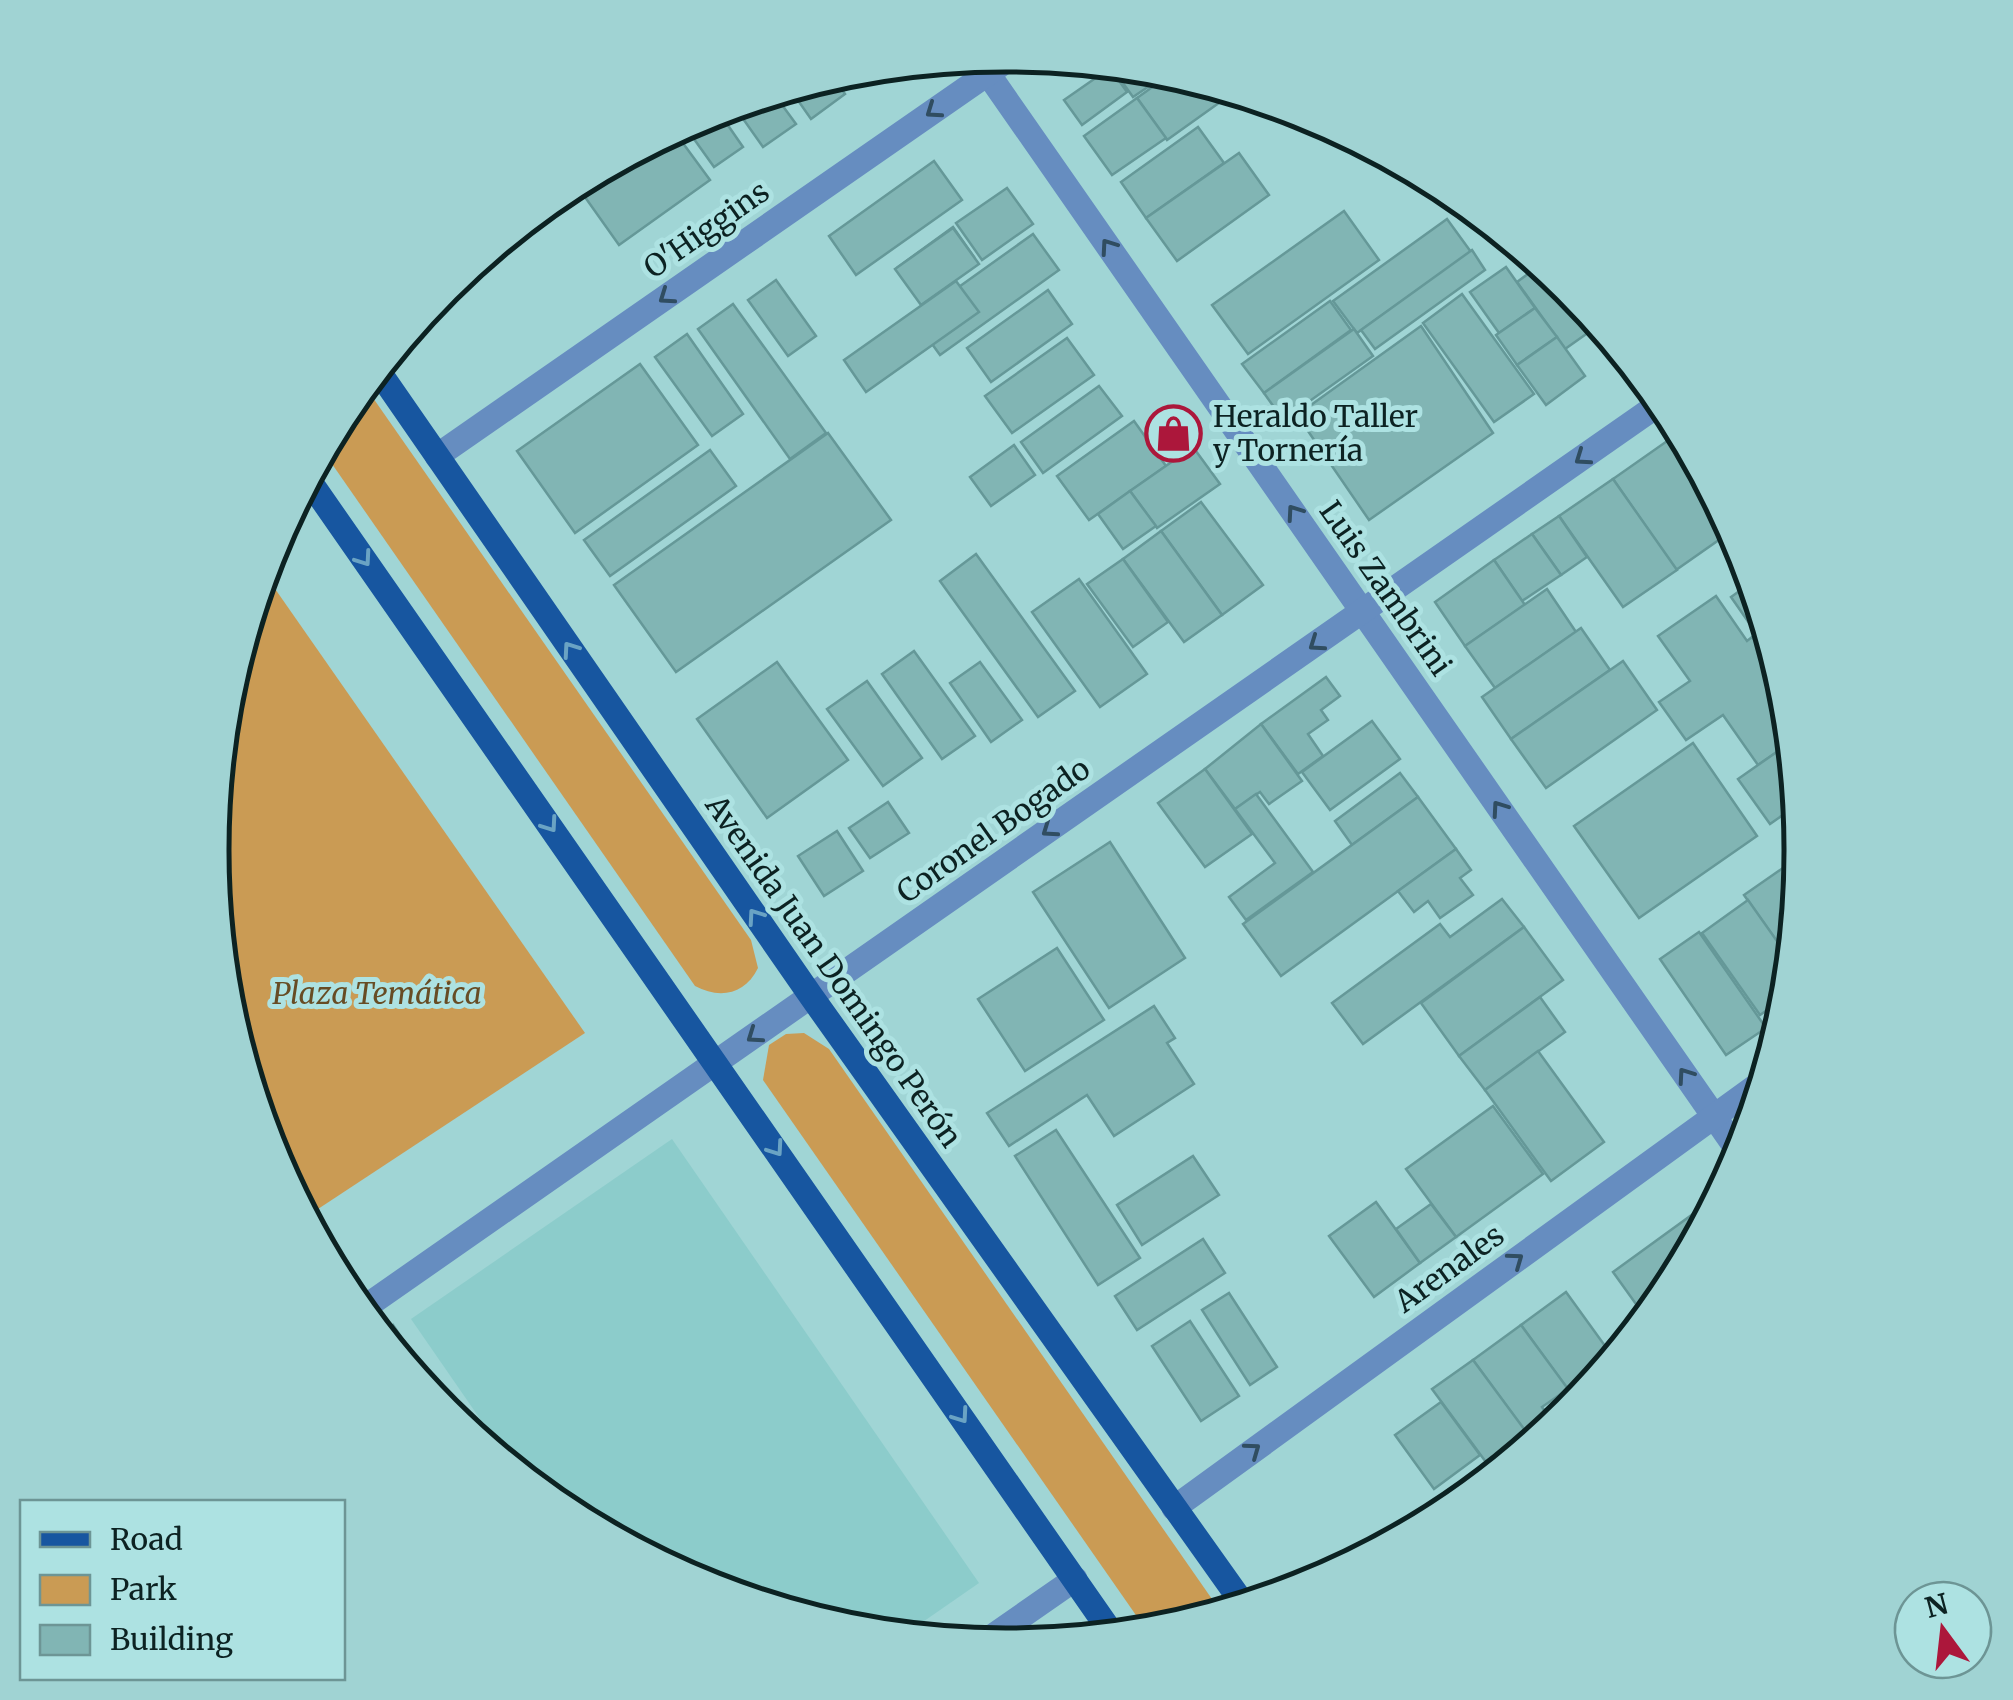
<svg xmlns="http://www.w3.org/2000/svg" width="2013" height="1700" viewBox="0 0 2013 1700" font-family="Merriweather,serif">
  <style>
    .built { fill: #8ccccb }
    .green { fill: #ca9b54 }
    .building { fill: #81b5b4; stroke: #659898; stroke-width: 2.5 }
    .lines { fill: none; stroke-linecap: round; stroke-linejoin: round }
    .minor { stroke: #668dc0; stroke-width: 25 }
    .primary { stroke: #1756a0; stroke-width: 25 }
    .oneway { stroke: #304d61 }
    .oneway2 { stroke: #6aa3c4 }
    .labels { text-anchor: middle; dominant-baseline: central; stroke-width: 10; stroke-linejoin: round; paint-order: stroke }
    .street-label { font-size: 30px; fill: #0c2222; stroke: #ade2e2 }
    .poi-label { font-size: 30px; fill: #0c2222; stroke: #ade2e2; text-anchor: start }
    .park-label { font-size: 30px; font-style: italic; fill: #674c24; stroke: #ade2e2 }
    .rim { fill: none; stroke: #0c2222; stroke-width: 5 }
  </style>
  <rect width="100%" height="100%" fill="#a0d5d5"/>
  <!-- built -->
  <path class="built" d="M672,1139L979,1583L904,1635L851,1630L702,1584L564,1511L516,1471L411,1319Z"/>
  <!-- green -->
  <g class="green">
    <path d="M364,385L751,940L758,968C745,995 719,999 695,986L323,451L346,408Z"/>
    <path d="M264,573L585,1033L315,1211L268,1142L227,1005L212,849L227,694Z"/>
    <path d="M804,1033L829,1049L1221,1612L1147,1631L763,1080L769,1045L786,1034Z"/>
  </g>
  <!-- building -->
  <g class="building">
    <path d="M1110,65L1155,70L1161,78L1133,97Z"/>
    <path d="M874,68L852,83L844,72L852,70Z"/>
    <path d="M1110,68L1127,92L1082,125L1064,100Z"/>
    <path d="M1172,73L1212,86L1223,100L1167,140L1137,98Z"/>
    <path d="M832,76L845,94L811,119L790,89Z"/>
    <path d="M1212,86L1239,94L1226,104Z"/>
    <path d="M774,94L796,124L763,147L734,106Z"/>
    <path d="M1137,98L1166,138L1112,175L1084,136Z"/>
    <path d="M718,111L743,147L714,167L684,125Z"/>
    <path d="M1198,127L1224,163L1146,218L1121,182Z"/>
    <path d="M674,131L710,180L619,245L575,183Z"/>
    <path d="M1239,153L1269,195L1177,261L1146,218Z"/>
    <path d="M934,161L962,200L856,275L829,236Z"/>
    <path d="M1007,188L1033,224L982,260L956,223Z"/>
    <path d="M1344,211L1379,260L1248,354L1212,305Z"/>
    <path d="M1447,219L1471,252L1357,333L1333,301Z"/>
    <path d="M953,227L974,257L919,296L898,267Z"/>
    <path d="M953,228L979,264L921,305L895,269Z"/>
    <path d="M1033,234L1059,270L940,355L914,319Z"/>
    <path d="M1472,250L1485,270L1375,349L1361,330Z"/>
    <path d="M1540,265L1569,288L1599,325L1565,349L1517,282Z"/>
    <path d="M1506,267L1535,308L1499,333L1470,292Z"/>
    <path d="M776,280L816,336L788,356L748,300Z"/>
    <path d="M956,281L979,312L866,392L844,360Z"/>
    <path d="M1048,290L1072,324L991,382L967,348Z"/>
    <path d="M1462,294L1534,394L1494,422L1423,323Z"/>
    <path d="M1330,301L1351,330L1264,393L1242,364Z"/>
    <path d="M733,304L826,433L790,459L698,329Z"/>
    <path d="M1535,308L1557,337L1517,365L1496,335Z"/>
    <path d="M1421,326L1493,433L1369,520L1297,415Z"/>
    <path d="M1354,329L1373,356L1283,420L1264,393Z"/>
    <path d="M687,334L743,414L712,436L655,357Z"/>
    <path d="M1557,337L1585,376L1546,405L1517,365Z"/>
    <path d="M1067,338L1094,375L1012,433L985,396Z"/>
    <path d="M640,364L698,445L575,533L517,451Z"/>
    <path d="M1099,386L1122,416L1043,473L1021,442Z"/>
    <path d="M1134,421L1166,466L1089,520L1057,476Z"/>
    <path d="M1680,432L1733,530L1676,570L1613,479Z"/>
    <path d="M828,433L891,520L676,672L614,585Z"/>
    <path d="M1014,445L1035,475L991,506L970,477Z"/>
    <path d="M1193,447L1220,484L1157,528L1130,491Z"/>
    <path d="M710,450L736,486L610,576L584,540Z"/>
    <path d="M1613,479L1677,570L1623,607L1559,516Z"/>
    <path d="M1130,491L1156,526L1123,549L1098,514Z"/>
    <path d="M1201,502L1263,585L1222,615L1161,531Z"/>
    <path d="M1559,516L1587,557L1561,575L1532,534Z"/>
    <path d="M1161,531L1222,615L1184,642L1123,559Z"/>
    <path d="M1532,534L1561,575L1522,601L1494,560Z"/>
    <path d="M976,554L1075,691L1038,717L940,581Z"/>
    <path d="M1123,559L1168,622L1133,647L1087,584Z"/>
    <path d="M1494,560L1525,605L1465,646L1435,602Z"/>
    <path d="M1079,579L1147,674L1100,707L1032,612Z"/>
    <path d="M1752,582L1768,636L1761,640L1731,597Z"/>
    <path d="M1547,589L1576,632L1495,688L1465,646Z"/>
    <path d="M1716,596L1747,641L1752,637L1780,675L1786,695L1791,742L1758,765L1723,715L1686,740L1659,702L1690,681L1658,636Z"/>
    <path d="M1581,628L1610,670L1511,739L1482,697Z"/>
    <path d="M914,651L975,736L942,759L882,674Z"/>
    <path d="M1623,661L1657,710L1546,788L1511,739Z"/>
    <path d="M777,662L848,760L767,818L697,719Z"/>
    <path d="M980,662L1022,720L991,742L950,683Z"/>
    <path d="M1326,677L1340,696L1321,710L1328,720L1308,734L1323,756L1298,774L1261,724Z"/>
    <path d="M867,681L922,758L883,786L827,709Z"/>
    <path d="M1372,721L1400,759L1330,810L1302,772Z"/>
    <path d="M1261,724L1302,781L1269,804L1260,792L1235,809L1205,769Z"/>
    <path d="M1791,742L1797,805L1770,824L1738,779Z"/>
    <path d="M1693,743L1757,836L1639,918L1574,826Z"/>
    <path d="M1205,769L1252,834L1205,867L1158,803Z"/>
    <path d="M1400,773L1418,797L1352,845L1335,821Z"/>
    <path d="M1256,794L1313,872L1246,920L1229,897L1275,863L1235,809Z"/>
    <path d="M1418,797L1456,849L1281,976L1243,924Z"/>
    <path d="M888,802L909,833L870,858L849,828Z"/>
    <path d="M837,831L863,871L824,896L798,856Z"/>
    <path d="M1110,842L1185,958L1109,1008L1033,892Z"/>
    <path d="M1456,849L1471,870L1460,878L1473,895L1440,918L1428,901L1414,912L1398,891Z"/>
    <path d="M1783,868L1798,889L1791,961L1744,895Z"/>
    <path d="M1502,899L1524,927L1363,1044L1332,1003L1440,924L1450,937Z"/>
    <path d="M1748,900L1791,961L1787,996L1760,1015L1702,933Z"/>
    <path d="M1524,927L1563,980L1459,1056L1421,1003Z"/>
    <path d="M1699,932L1766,1028L1726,1055L1660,959Z"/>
    <path d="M1057,948L1104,1020L1025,1071L978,999Z"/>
    <path d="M1540,997L1565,1032L1485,1090L1459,1056Z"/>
    <path d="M1154,1006L1175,1038L1167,1043L1194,1084L1114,1136L1087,1095L1009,1146L987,1113Z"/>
    <path d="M1538,1051L1604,1142L1551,1181L1485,1090Z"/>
    <path d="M1493,1106L1543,1174L1456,1237L1406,1169Z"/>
    <path d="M1056,1130L1140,1258L1098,1285L1015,1156Z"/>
    <path d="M1193,1156L1219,1195L1142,1245L1117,1205Z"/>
    <path d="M1376,1202L1420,1263L1374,1297L1329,1236Z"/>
    <path d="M1431,1204L1456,1237L1420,1263L1396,1229Z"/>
    <path d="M1704,1206L1710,1213L1667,1292L1646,1318L1613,1272Z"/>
    <path d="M1203,1239L1225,1273L1137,1330L1115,1296Z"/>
    <path d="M1566,1292L1613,1357L1577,1402L1521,1325Z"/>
    <path d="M1229,1293L1277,1367L1250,1385L1202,1310Z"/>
    <path d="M1190,1321L1239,1396L1201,1421L1152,1346Z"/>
    <path d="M393,1325L440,1394L433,1398L380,1334Z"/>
    <path d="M1521,1325L1568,1389L1542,1407L1554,1424L1533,1442L1473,1360Z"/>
    <path d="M1473,1360L1533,1441L1494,1473L1432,1389Z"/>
    <path d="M1441,1402L1480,1455L1434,1489L1395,1435Z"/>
  </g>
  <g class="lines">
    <!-- minor -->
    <g class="minor">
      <path d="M977,58L1741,1155"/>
      <path d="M437,456L1013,56"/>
      <path d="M361,1310L1662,402"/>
      <path d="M1174,1508L1763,1081"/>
      <path d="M983,1643L1075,1579"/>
    </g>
    <!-- primary -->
    <g class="primary">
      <path d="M377,369L811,996L1244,1605"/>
      <path d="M308,479L1113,1635"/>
    </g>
  </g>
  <!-- one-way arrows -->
  <defs><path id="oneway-chevron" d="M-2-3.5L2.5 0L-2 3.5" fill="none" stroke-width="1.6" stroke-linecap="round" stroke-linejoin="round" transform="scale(2.5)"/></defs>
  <g class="oneway">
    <use href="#oneway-chevron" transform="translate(933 111) rotate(145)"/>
    <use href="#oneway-chevron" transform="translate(1108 246) rotate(-125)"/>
    <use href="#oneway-chevron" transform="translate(666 297) rotate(145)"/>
    <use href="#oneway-chevron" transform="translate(1582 458) rotate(145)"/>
    <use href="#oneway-chevron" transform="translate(1294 512) rotate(-125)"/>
    <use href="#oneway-chevron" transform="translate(1316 644) rotate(145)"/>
    <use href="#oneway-chevron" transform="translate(1499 808) rotate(-125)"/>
    <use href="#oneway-chevron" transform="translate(1049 830) rotate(145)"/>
    <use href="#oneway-chevron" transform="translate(754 1036) rotate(145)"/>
    <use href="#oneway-chevron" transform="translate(1685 1075) rotate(-125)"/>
    <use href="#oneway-chevron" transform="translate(1516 1260) rotate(-36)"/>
    <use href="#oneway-chevron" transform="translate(1253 1450) rotate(-36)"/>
  </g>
  <g class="oneway2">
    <use href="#oneway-chevron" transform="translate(364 559) rotate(55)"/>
    <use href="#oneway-chevron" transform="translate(570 649) rotate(-125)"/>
    <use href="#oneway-chevron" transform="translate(550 825) rotate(55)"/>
    <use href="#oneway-chevron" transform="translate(755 916) rotate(-125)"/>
    <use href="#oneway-chevron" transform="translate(776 1149) rotate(55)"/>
    <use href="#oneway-chevron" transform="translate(961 1416) rotate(55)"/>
  </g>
  <!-- icons -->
  <defs>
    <symbol id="shop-ring" viewBox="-11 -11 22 22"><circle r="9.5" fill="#ade2e2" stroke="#ac173b" stroke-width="1.5"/><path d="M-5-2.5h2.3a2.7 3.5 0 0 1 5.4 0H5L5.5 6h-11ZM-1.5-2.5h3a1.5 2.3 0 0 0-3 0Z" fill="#ac173b"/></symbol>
  </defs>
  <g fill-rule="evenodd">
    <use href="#shop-ring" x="1142" y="402" width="63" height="63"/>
  </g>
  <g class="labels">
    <!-- street labels -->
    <g class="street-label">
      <text transform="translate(706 229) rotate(-35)">O'Higgins</text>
      <text transform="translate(1386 588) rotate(55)">Luis Zambrini</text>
      <text transform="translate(993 830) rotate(-35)">Coronel Bogado</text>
      <text transform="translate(834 971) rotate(55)">Avenida Juan Domingo Perón</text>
      <text transform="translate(1449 1268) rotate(-36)">Arenales</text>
    </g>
    <!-- poi labels -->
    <g class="poi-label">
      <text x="1213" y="416">Heraldo Taller<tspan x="1213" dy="34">y Tornería</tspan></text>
    </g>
    <!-- park labels -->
    <g class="park-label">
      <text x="377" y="993">Plaza Temática</text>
    </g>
  </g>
  <!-- crop -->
  <path d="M0 0H2013V1700H0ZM1006 72H1007A777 777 0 0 1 1784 849V851A777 777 0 0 1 1007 1628H1006A777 777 0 0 1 229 851V849A777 777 0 0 1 1006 72Z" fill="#a0d3d3" fill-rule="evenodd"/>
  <path class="rim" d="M1006 72H1007A777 777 0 0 1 1784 849V851A777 777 0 0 1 1007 1628H1006A777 777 0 0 1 229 851V849A777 777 0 0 1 1006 72Z"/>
  <!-- legend -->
  <rect x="20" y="1500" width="325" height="180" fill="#ade2e2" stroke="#6d9595" stroke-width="2.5"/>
  <rect x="40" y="1532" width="50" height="15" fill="#1756a0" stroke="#6d9595" stroke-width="2.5"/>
  <text x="110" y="1550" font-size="30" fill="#0c2222">Road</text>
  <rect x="40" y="1575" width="50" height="30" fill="#ca9b54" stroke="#6d9595" stroke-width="2.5"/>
  <text x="110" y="1600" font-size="30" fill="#0c2222">Park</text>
  <rect x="40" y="1625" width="50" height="30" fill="#81b5b4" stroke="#6d9595" stroke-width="2.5"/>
  <text x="110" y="1650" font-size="30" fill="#0c2222">Building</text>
  <!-- north arrow -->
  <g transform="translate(1943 1630) rotate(345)"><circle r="48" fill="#ade2e2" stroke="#6d9595" stroke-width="2.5"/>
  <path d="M0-8L18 38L0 25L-18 38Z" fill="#ac173b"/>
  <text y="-15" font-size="28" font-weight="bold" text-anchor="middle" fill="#0c2222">N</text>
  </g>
</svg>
